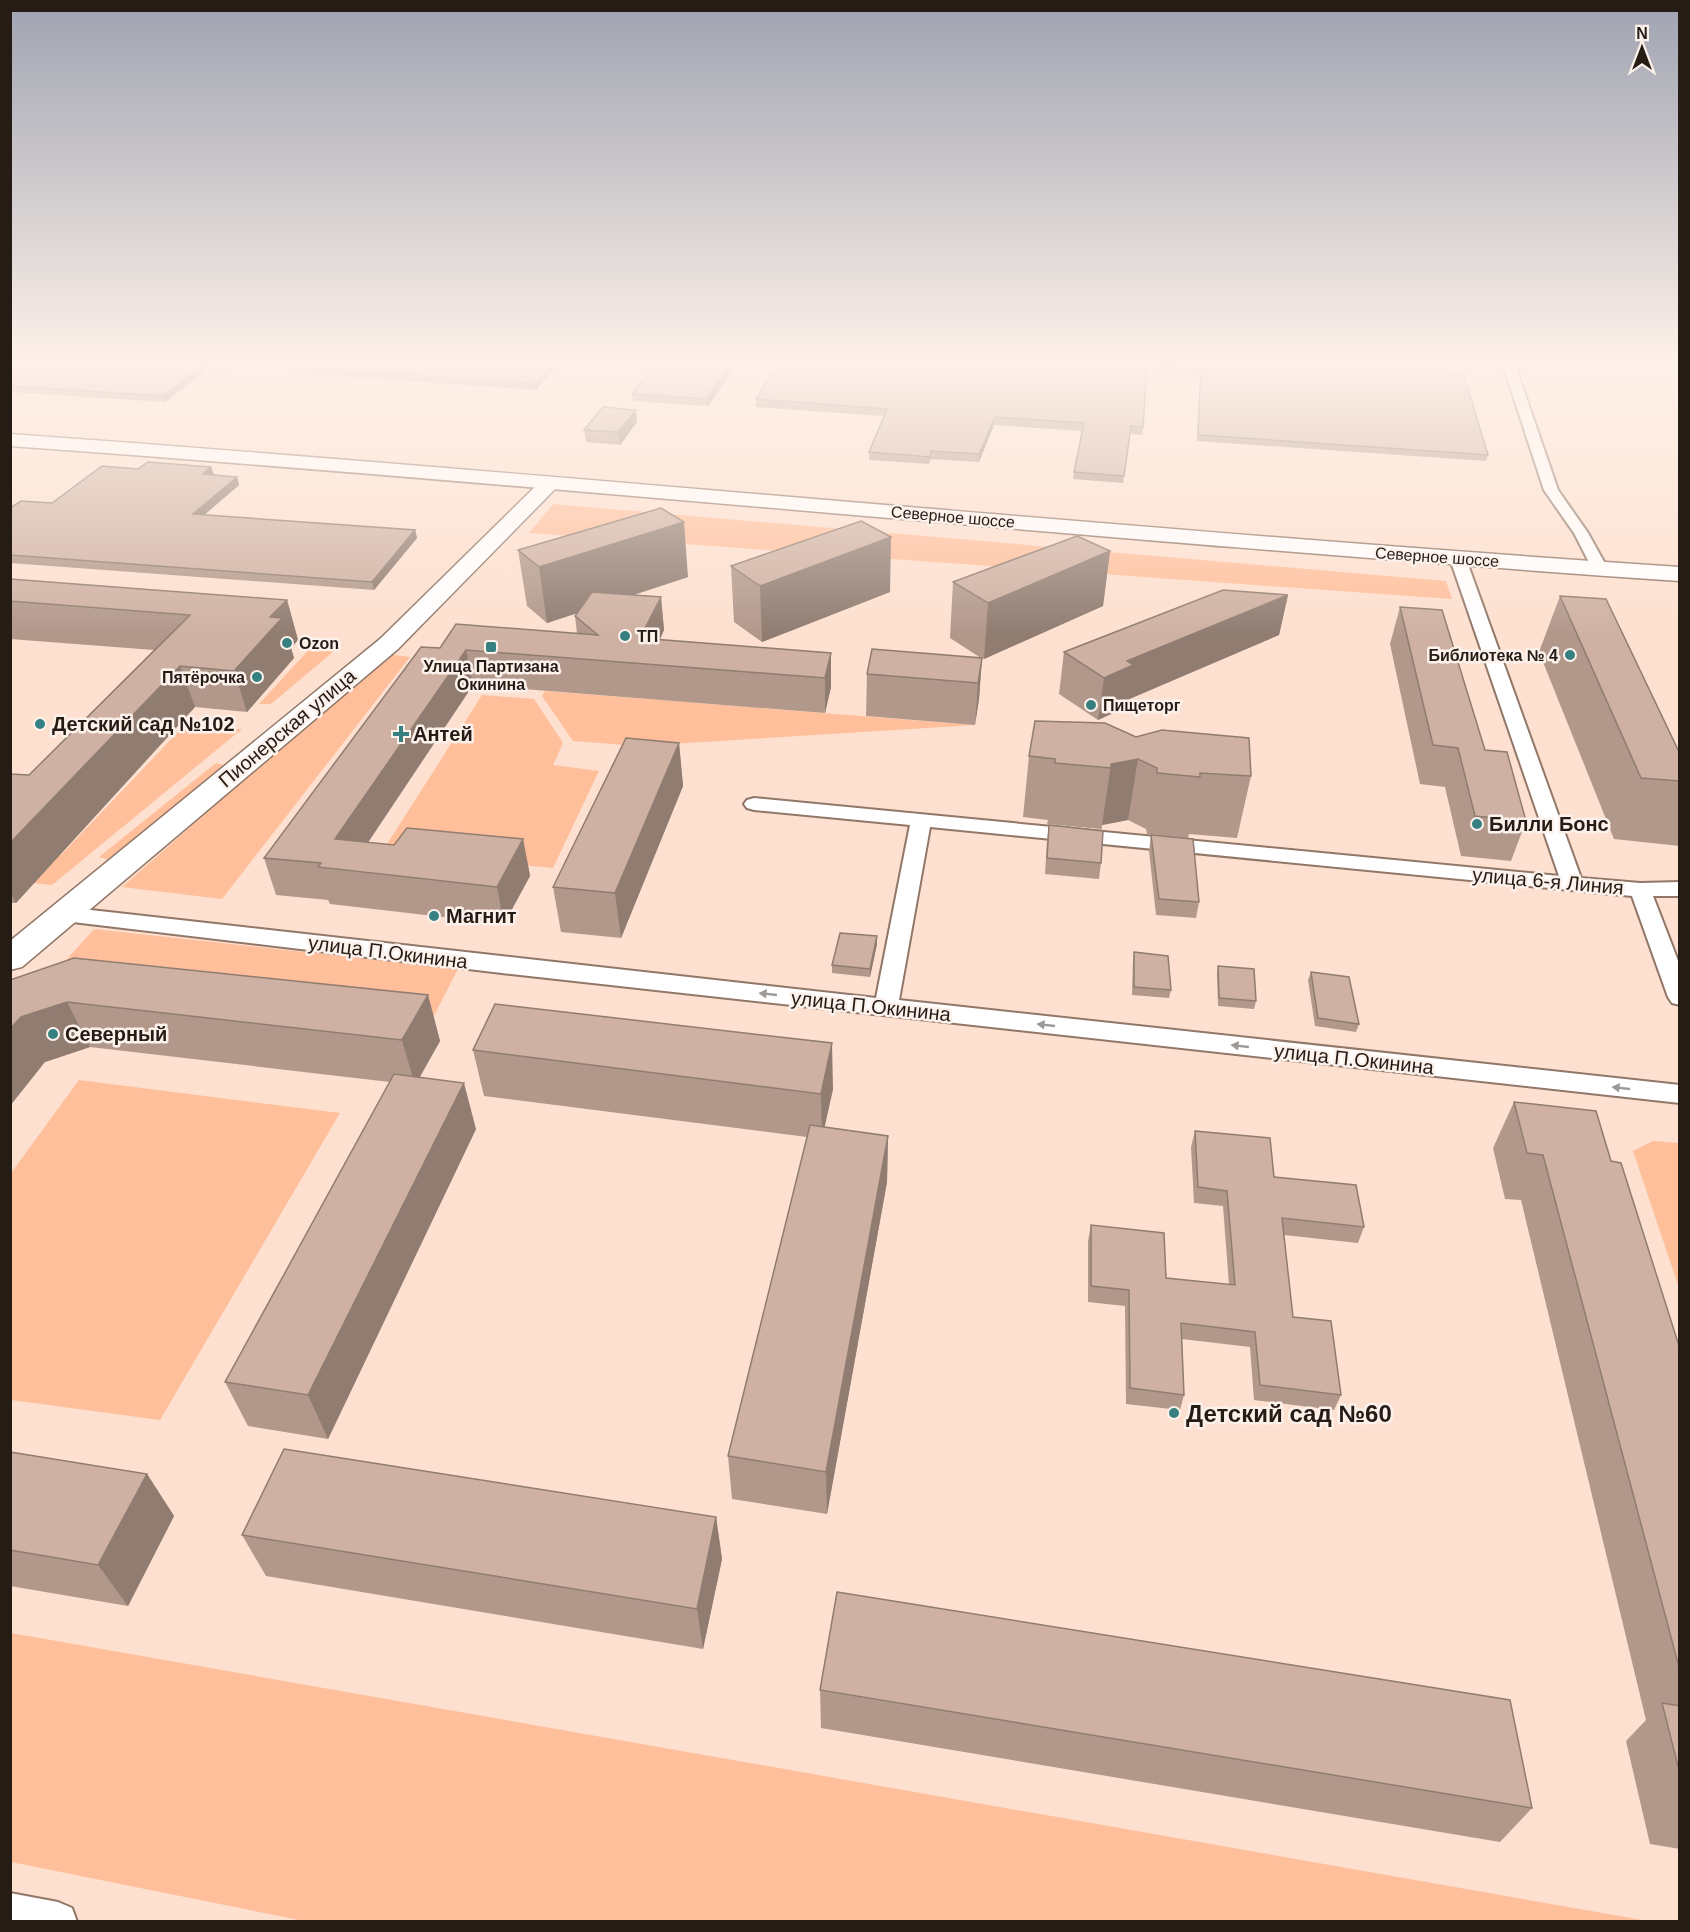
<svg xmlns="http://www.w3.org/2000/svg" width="1690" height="1932" viewBox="0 0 1690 1932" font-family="Helvetica,sans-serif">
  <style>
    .green { fill: #ffbf9b }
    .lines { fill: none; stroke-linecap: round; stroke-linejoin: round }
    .street-casing { stroke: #917768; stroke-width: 4 }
    .secondary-casing { stroke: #917768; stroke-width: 3 }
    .primary-casing { stroke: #917768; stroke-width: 3 }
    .street { fill: #fff; fill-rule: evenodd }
    .secondary { fill: #fff; fill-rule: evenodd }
    .primary { fill: #fff; fill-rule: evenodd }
    .wall { fill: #b1988b }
    .shaded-wall { fill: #907c71 }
    .building { fill: #ceb1a2; stroke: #907c71; stroke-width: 1.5 }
    .oneway { fill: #9d9996 }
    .poi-dot { fill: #378082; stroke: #fdf1eb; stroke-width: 2 }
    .labels { text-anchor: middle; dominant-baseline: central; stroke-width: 5; stroke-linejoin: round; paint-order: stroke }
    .far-street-label { font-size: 16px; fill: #261c16; stroke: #fdf1eb }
    .far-poi-label { font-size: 16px; font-weight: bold; fill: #261c16; stroke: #fdf1eb; text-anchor: start }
    .poi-label { font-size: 20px; font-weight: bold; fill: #261c16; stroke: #fdf1eb; text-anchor: start }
    .street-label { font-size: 20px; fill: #261c16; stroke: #fdf1eb }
    .near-poi-label { font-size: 24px; font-weight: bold; fill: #261c16; stroke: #fdf1eb; text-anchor: start }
  </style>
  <rect width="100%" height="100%" fill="#fde0cf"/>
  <!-- green -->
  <g class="green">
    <path d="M553,504L1446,581L1452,599L529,533Z"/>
    <path d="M315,643L340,646L271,704H259Z"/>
    <path d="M388,654L410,657L222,899L122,887Z"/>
    <path d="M545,691L975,725L638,746L573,741L542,696Z"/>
    <path d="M482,695L534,699L563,743L553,765L599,771L553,868L382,852Z"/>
    <path d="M181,729H242L52,885L11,881L14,852L61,855Z"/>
    <path d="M216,763L232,767L116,862L99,857Z"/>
    <path d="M94,929L458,969L425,1033L44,985Z"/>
    <path d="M79,1080L340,1113L160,1420L11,1400V1173Z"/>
    <path d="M1653,1141L1679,1143V1288L1633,1151Z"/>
    <path d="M11,1633L1648,1921L309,1922L11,1862Z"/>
  </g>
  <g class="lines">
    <defs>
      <g id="street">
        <path d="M1503,365H1515L1558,490L1588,533L1608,569L1606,572H1594L1574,533L1544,490Z"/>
        <path d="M1458,554L1466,559L1581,878L1640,883L1680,882V896H1653L1680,966V1005L1672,1003L1668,997L1632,896L930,827L899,1000L1680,1085V1103L511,974L64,921L56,919L53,914L56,909L64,907L876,998L910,825L754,810L747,808L744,804L747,800L754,798L1559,876L1450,559Z"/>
        <path d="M10,1893L58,1902L72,1908L77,1922H10Z"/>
      </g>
      <path id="secondary" d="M550,477L557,479L560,483L557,487L398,649L22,967L10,970V941L380,639L543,479Z"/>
      <path id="primary" d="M10,434C567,474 1123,530 1680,567V581C1123,543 567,486 10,446Z"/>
    </defs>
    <!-- street casing -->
    <use href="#street" class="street-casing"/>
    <!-- secondary casing -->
    <use href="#secondary" class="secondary-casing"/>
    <!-- primary casing -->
    <use href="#primary" class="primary-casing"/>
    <!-- street -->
    <use href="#street" class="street"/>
    <!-- secondary -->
    <use href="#secondary" class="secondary"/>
    <!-- primary -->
    <use href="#primary" class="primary"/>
  </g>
  <!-- wall -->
  <g class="wall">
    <path d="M10,365H235L229,370L209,368L165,402L10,392Z"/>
    <path d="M558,365L536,390L295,373L294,367Z"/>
    <path d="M653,365H736L708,406L633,401L632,394Z"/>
    <path d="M1155,365H1392L1393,368L1488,455L1486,461L1197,441L1200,375L1155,372Z"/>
    <path d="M756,399L1143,427L1142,435L1130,434L1123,483L1073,479L1082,431L994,425L979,462L931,459L929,464L869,460V452L884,416L756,407Z"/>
    <path d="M637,422L620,445L586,442L584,430Z"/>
    <path d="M138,469L237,477L239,485L204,515L415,530L417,538L374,590L10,563V508L52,503Z"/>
    <path d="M518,550L688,577L634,595L661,597L664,630L660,640L831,653V687L825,713L473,685L368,842L394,845L523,839L530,876L504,924L330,904L328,900L276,895L264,858L440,648L577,633L575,616L577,613L547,623L527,606Z"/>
    <path d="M1110,551L1103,606L984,659L982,658L979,699L975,725L866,716L867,674L981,658L950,638L953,582Z"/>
    <path d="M731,566L890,592L762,642L734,622Z"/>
    <path d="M10,579L287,600L298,640L291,648L294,658L247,712L195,707L16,903H10V774L29,775L154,650L10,639Z"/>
    <path d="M1288,595L1279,635L1127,700L1126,707L1098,720L1059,694L1064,652Z"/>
    <path d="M1560,596L1680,754V846L1614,839L1539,652Z"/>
    <path d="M1400,607L1526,821L1511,861L1461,856L1445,787L1420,784L1390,644Z"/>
    <path d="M1136,737L1251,776L1237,838L1189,834L1188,838L1147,834L1146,829L1128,820L1102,825V829L1047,824L1048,820L1023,817L1029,756Z"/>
    <path d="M679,743L683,786L621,938L561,932L553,887Z"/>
    <path d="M1049,825L1101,863L1099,879L1045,874L1047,841Z"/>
    <path d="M1151,835L1199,902L1196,918L1156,915L1149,851Z"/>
    <path d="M877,936V944L870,977L832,973V965Z"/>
    <path d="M1134,952L1171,990L1169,998L1132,995L1133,960Z"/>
    <path d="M1218,966L1256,1001L1254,1009L1218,1006L1217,974Z"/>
    <path d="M1311,972L1359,1024L1356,1032L1315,1026L1308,980Z"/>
    <path d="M10,980L428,995L440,1041L420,1077L476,1129L328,1439L248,1426L225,1382L390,1082L90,1047L45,1062Z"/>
    <path d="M473,1050L833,1089L824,1127L888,1136L887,1182L827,1514L732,1499L728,1456L807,1137L484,1096Z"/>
    <path d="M1514,1102L1611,1161L1680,1349V1849L1650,1844L1626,1741L1646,1720L1521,1200L1505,1199L1493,1148Z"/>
    <path d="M1195,1131L1364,1227L1358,1243L1284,1235L1293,1317L1341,1395L1334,1410L1254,1400L1250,1347L1182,1339L1184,1395L1180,1410L1126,1404L1125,1306L1088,1302V1241L1091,1225L1166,1278L1229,1285L1223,1206L1194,1203L1191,1147Z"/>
    <path d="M10,1452L147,1474L174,1516L128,1606L10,1586Z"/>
    <path d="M716,1517L722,1559L703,1649L266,1576L242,1535Z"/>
    <path d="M820,1690L1532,1808L1500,1842L821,1728Z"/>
  </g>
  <!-- shaded-wall -->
  <g class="shaded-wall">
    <path d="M204,365H208L209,368L165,402L163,396Z"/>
    <path d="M227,365H235L229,370Z"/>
    <path d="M552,365H558L536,390L535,384Z"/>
    <path d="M730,365H736L708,406L707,399Z"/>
    <path d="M636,410L637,422L620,445L618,432Z"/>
    <path d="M995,417L994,425L979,462V454Z"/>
    <path d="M211,467L214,475L203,474Z"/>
    <path d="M237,477L239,485L196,522L193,514Z"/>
    <path d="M684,522L688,577L547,623L539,567Z"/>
    <path d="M415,530L417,538L374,590L372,582Z"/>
    <path d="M891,537L890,592L762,642L760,586Z"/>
    <path d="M1110,551L1103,606L984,659L988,603Z"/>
    <path d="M1288,595L1279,635L1127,700L1126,707L1098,720L1104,678L1127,661Z"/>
    <path d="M661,597L664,630L648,664L640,638Z"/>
    <path d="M287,600L298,640L291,648L294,658L247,712L234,671L270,617Z"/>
    <path d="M466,650L473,685L349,871L335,839Z"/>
    <path d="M831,653V687L825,713V678Z"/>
    <path d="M982,658L979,699L975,725L978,683Z"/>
    <path d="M180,666L195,707L16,903L10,892V843Z"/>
    <path d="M679,743L683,786L621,938L615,893Z"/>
    <path d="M1138,759L1128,820L1102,825L1111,764Z"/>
    <path d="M523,839L530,876L504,924L497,887Z"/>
    <path d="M877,936V944L870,977V969Z"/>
    <path d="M428,995L440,1041L415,1085L402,1040Z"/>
    <path d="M67,1002L90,1047L45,1062L10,1106V1029L21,1017Z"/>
    <path d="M832,1043L833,1089L822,1139L821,1094Z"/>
    <path d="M464,1083L476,1129L328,1439L308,1395Z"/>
    <path d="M888,1136L887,1182L827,1514L826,1472Z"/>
    <path d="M147,1474L174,1516L128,1606L98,1565Z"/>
    <path d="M716,1517L722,1559L703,1649L697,1609Z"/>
  </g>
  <!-- building -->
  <g class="building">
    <path d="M10,365H204L163,396L10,386Z"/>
    <path d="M296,365H552L535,384L294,367Z"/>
    <path d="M653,365H730L707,399L632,394Z"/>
    <path d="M776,365H1147L1143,427L1131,426L1124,476L1074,472L1084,423L995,417L979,454L931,451L930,457L869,452L887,409L756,399Z"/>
    <path d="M1156,365H1392L1393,368L1463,372L1488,455L1198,435L1201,369L1156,366Z"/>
    <path d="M603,407L636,410L618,432L584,430Z"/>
    <path d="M148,462L211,467L203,474L237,477L193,514L415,530L372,582L10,555V508L21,501L52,503L102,466L138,469Z"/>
    <path d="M661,508L684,522L539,567L518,550Z"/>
    <path d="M861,521L891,537L760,586L731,566Z"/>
    <path d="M1077,536L1110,551L988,603L953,582Z"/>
    <path d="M10,579L287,600L270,617L282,618L234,671L180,666L10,843V774L29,775L190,615L10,601Z"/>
    <path d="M1223,590L1288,595L1127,661L1133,665L1104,678L1064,652Z"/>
    <path d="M592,592L661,597L640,638L831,653L825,678L466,650L335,839L394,845L407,828L523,839L497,887L318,867L321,863L264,858L421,647L440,648L456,624L598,635L575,616Z"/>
    <path d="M1560,596L1606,599L1680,754V781L1641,778Z"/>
    <path d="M1400,607L1442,610L1485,750L1507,752L1526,821L1475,816L1458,748L1433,745Z"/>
    <path d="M872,649L982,658L978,683L867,674Z"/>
    <path d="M1035,721L1105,723L1136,737L1162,730L1249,738L1251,776L1200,773V777L1157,773V768L1138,759L1111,764V768L1055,763V759L1029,756Z"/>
    <path d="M626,738L679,743L615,893L553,887Z"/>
    <path d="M1049,825L1103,831L1101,863L1047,858Z"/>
    <path d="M1151,835L1193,839L1199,902L1159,899Z"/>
    <path d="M840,933L877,936L870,969L832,965Z"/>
    <path d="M1134,952L1168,956L1171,990L1134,987Z"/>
    <path d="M74,958L428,995L402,1040L67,1002L21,1017L10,1029V980Z"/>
    <path d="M1218,966L1254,969L1256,1001L1219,998Z"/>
    <path d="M1311,972L1349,977L1359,1024L1318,1018Z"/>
    <path d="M495,1004L832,1043L821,1094L473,1050Z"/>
    <path d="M394,1074L464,1083L308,1395L225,1382Z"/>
    <path d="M1514,1102L1596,1111L1611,1161L1621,1163L1680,1349V1671L1543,1155L1527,1153Z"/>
    <path d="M810,1125L888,1136L826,1472L728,1456Z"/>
    <path d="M1195,1131L1270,1138L1274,1177L1356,1185L1364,1227L1282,1218L1293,1317L1331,1321L1341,1395L1260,1385L1255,1332L1181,1323L1184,1395L1130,1388L1129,1290L1091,1286V1225L1164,1233L1166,1278L1235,1285L1227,1191L1198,1187Z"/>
    <path d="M284,1449L716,1517L697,1609L242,1535Z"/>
    <path d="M10,1452L147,1474L98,1565L10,1550Z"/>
    <path d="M837,1592L1510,1700L1532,1808L820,1690Z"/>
    <path d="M1662,1703L1680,1706V1774Z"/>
  </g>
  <!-- one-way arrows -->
  <defs><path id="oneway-solid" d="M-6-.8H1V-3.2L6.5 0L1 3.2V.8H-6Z" transform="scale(1.5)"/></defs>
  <g class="oneway">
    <use href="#oneway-solid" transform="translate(768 994) rotate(-174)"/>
    <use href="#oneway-solid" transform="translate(1046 1025) rotate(-174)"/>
    <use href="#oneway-solid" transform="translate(1240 1046) rotate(-174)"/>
    <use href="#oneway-solid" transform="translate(1621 1088) rotate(-174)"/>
  </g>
  <!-- sky -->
  <linearGradient id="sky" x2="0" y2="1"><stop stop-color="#9fa3b1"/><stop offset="0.57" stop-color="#fef1e9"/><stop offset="1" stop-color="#fef1e9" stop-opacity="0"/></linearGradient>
  <rect width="1690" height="636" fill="url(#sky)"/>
  <!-- markers -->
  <g class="poi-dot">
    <circle cx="625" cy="636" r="6"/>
    <circle cx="287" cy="643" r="6"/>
    <rect x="485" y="641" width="12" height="12" rx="3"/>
    <circle cx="1570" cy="655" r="6"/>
    <circle cx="257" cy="677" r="6"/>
    <circle cx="1091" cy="705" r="6"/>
    <circle cx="40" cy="724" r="6"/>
    <path d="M398 725h6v6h6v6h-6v6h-6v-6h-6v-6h6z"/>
    <circle cx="1477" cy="824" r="6"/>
    <circle cx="434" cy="916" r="6"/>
    <circle cx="53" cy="1034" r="6"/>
    <circle cx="1174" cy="1413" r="6"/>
  </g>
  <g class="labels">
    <!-- far-street labels -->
    <g class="far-street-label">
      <text transform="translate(953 517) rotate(5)">Северное шоссе</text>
      <text transform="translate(1437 557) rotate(4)">Северное шоссе</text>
    </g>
    <!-- far-poi labels -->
    <g class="far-poi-label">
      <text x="637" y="636">ТП</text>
      <text x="299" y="643">Ozon</text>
      <text x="1558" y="655" text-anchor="end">Библиотека № 4</text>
      <text x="491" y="666" text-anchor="middle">Улица Партизана<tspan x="491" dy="18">Окинина</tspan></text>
      <text x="245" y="677" text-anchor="end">Пятёрочка</text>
      <text x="1103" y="705">Пищеторг</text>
    </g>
    <!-- poi labels -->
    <g class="poi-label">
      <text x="52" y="724">Детский сад №102</text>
      <text x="413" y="734">Антей</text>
      <text x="1489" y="824">Билли Бонс</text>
      <text x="446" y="916">Магнит</text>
      <text x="65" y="1034">Северный</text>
    </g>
    <!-- street labels -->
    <g class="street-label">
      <text transform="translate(287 728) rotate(-40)">Пионерская улица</text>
      <text transform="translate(1548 881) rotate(5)">улица 6-я Линия</text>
      <text transform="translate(388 952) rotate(7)">улица П.Окинина</text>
      <text transform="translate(871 1006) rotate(6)">улица П.Окинина</text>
      <text transform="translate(1354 1059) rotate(6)">улица П.Окинина</text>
    </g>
    <!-- near-poi labels -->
    <g class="near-poi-label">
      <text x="1186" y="1413">Детский сад №60</text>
    </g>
  </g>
  <!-- border -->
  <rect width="1690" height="1932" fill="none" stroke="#261c16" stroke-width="24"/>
  <!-- north arrow -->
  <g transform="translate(1642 48)" stroke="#fdf1eb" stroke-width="4.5" paint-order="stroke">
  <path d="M0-4.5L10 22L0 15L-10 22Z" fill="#261c16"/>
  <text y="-9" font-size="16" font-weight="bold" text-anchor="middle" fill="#261c16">N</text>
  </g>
</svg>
